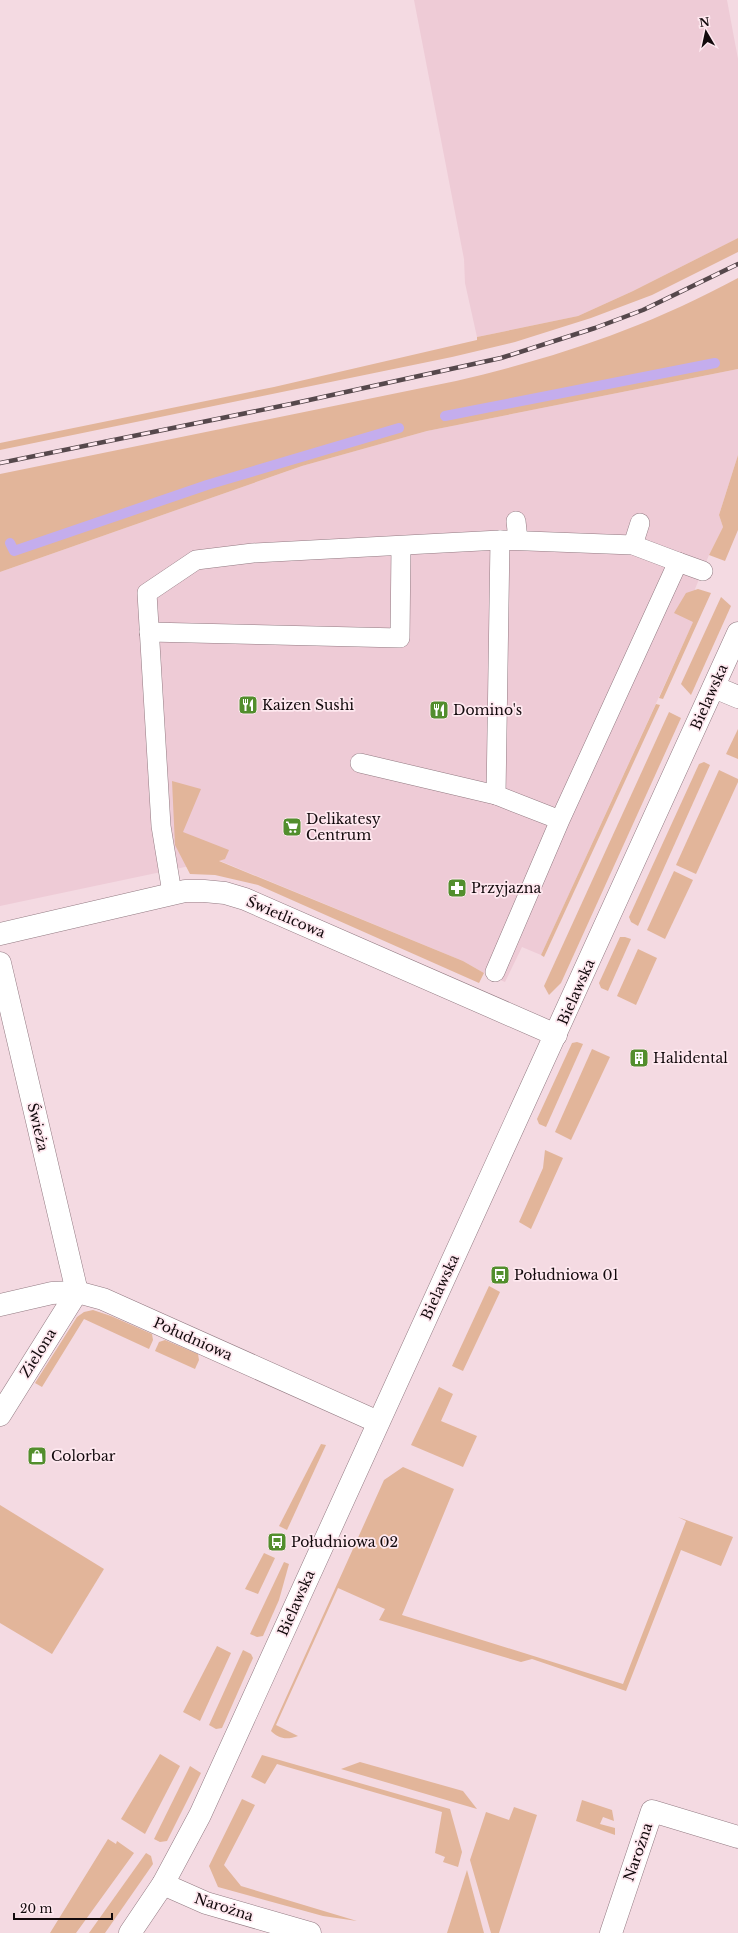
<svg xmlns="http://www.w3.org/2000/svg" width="738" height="1933" viewBox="0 0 738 1933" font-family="'Libre Baskerville',serif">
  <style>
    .built { fill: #eecbd6 }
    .green { fill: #e2b59a }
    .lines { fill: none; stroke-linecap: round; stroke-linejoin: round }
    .stream { stroke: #c4aded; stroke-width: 10 }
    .service-casing { stroke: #927a82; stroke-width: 20 }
    .minor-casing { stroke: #927a82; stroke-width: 23 }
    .tertiary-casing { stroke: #927a82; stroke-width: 23 }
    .service { stroke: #fff; stroke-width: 19 }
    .minor { stroke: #fff; stroke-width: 22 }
    .tertiary { stroke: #fff; stroke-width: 22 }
    .rail-casing { stroke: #56484c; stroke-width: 4.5 }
    .rail { stroke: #fee8ef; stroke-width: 3; stroke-dasharray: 9; stroke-linecap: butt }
    .labels { text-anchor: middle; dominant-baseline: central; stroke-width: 3.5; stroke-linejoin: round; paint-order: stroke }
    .street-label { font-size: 14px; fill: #130a0d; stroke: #fee8ef }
    .poi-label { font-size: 14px; fill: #130a0d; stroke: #fee8ef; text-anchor: start }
  </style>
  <rect width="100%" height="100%" fill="#f4dae2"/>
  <!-- built -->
  <g class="built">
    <path d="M414,0H727L738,59V238L633,291L578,316L477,337L465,283L464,259Z"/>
    <path d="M738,369V455L719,515L723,527L709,555L695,589L701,605L541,955L522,947L505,982L484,973L463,961L218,860L0,906V572L302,466L427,431Z"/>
  </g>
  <!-- green -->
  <g class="green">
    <path d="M738,238V252L652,295L591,318L515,342L452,357L0,450V443L274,387L477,340V337L578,316L633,291Z"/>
    <path d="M738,278V369L427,431L302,466L0,572V474L456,381C558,357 645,328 738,278Z"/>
    <path d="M738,455V530L725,561L709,555L723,527L719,515Z"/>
    <path d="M698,589L711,593L663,699L659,698L693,622L674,613L686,593Z"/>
    <path d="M721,597L731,606L691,695L681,684Z"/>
    <path d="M656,704L660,705L544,957L541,955Z"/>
    <path d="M669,712L681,718L561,983L549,995L544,986Z"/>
    <path d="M738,729V759L726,754Z"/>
    <path d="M704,762L710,765L638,926L631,922L629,917L699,764Z"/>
    <path d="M719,770L738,779V782L696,874L676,865Z"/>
    <path d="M172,781L201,789L183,832L229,850L225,859L219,861L463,961L484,973L479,983L258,885L215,875L190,874L175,845Z"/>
    <path d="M674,871L693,880L665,939L647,930Z"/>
    <path d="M620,937H625L631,939L608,991L601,988L599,983Z"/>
    <path d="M638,949L657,958L636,1005L617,996Z"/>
    <path d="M577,1042L583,1044L546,1127L539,1124L537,1119L572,1043Z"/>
    <path d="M592,1049L610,1057L571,1140L555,1132Z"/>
    <path d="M545,1150L563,1158L531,1229L519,1222L543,1168Z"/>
    <path d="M489,1286L500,1292L463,1371L452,1366Z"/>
    <path d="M93,1310L111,1316L152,1334L153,1340L149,1349L84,1319L42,1387L35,1383L77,1317L84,1312Z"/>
    <path d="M165,1340L198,1354L199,1360L195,1369L155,1351L159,1342Z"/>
    <path d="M439,1387L453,1394L441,1421L477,1436L463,1467L411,1445Z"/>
    <path d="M321,1444L326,1445L287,1530L279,1526Z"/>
    <path d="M403,1467L454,1489L402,1615L623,1684L686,1521L678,1517L733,1537L721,1566L681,1550L626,1691L532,1659L521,1662L379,1620L385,1609L338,1588L276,1725L298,1736C287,1740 279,1739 271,1731L384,1480Z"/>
    <path d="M0,1505L104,1569L52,1654L0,1623Z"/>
    <path d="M264,1553L275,1558L258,1594L245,1589Z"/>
    <path d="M284,1562L289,1564L279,1600L263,1636L257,1637L250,1634Z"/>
    <path d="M217,1646L231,1653L200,1721L183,1712Z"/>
    <path d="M243,1650L251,1654L253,1658L222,1728L216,1729L209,1725Z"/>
    <path d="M160,1754L180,1766L145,1834L121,1819Z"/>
    <path d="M262,1755L450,1809L462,1852L458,1867L443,1862L445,1857L435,1853L442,1812L277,1764L265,1784L251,1777Z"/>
    <path d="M360,1762L463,1791L477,1809L341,1769Z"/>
    <path d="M190,1766L201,1773L167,1841L160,1842L154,1839Z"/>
    <path d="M242,1799L255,1805L224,1865L241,1886L357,1921L323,1916L218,1887L209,1866Z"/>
    <path d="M582,1800L612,1810L614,1821L603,1817L600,1824L615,1828V1835L576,1821Z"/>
    <path d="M514,1807L537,1815L499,1933H491L470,1860L486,1812L509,1820Z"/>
    <path d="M108,1839L116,1844L117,1841L134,1853L76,1933H50Z"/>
    <path d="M146,1853L151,1856L153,1864L105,1933H89Z"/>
    <path d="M467,1870L484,1933H447Z"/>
  </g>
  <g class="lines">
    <!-- stream -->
    <g class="stream">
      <path d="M445,416L715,363"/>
      <path d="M10,543L14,551L207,485L399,428"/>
    </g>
    <defs>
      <g id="service">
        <path d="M516,521L518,540"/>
        <path d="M633,545L640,523"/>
        <path d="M678,562L703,571"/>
        <path d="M149,632L400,638L401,546"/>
        <path d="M360,763L496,795"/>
        <path d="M172,893L161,826L147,593L196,560L253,553L500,540"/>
        <path d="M495,972L560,820L678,562L633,545L500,540L496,795L560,820"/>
      </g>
      <g id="minor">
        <path d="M714,687L738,697"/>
        <path d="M0,934L185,891H204L225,893L245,899L556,1035"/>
        <path d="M0,963L77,1292L0,1415"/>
        <path d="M0,1305L52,1293L77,1292L103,1299L378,1422"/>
        <path d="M163,1884L206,1903L310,1933"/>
        <path d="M611,1933L652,1811L738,1837"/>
      </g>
      <path id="tertiary" d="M130,1933L163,1884L200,1815L738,633"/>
    </defs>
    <!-- service casing -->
    <use href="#service" class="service-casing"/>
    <!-- minor casing -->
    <use href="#minor" class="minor-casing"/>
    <!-- tertiary casing -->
    <use href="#tertiary" class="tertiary-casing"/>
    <!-- service -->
    <use href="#service" class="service"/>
    <!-- minor -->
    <use href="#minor" class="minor"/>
    <!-- tertiary -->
    <use href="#tertiary" class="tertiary"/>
    <defs>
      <path id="rail" d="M0,463L291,404L501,358L595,328L643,310L738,264"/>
    </defs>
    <!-- rail casing -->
    <use href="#rail" class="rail-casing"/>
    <!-- rail -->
    <use href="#rail" class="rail"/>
  </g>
  <!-- icons -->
  <defs>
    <symbol id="restaurant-square" viewBox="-11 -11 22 22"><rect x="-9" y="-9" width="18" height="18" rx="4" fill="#528e2d" stroke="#fee8ef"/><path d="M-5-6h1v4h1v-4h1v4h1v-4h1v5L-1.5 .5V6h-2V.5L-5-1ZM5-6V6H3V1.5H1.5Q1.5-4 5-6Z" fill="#fff"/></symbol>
    <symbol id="supermarket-square" viewBox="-11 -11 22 22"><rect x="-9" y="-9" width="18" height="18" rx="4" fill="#528e2d" stroke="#fee8ef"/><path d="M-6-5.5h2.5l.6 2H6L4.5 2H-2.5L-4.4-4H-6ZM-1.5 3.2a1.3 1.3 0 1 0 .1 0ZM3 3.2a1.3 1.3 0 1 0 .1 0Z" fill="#fff"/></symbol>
    <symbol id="pharmacy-square" viewBox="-11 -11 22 22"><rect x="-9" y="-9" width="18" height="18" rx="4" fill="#528e2d" stroke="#fee8ef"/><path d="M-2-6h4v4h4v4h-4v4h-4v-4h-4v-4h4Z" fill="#fff"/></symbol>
    <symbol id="building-square" viewBox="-11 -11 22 22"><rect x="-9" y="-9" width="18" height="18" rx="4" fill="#528e2d" stroke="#fee8ef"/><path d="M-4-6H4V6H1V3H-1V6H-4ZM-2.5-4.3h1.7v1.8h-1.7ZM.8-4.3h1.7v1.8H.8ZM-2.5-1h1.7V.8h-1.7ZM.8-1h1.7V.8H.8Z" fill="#fff"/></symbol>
    <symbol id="bus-square" viewBox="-11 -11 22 22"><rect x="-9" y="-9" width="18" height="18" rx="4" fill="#528e2d" stroke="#fee8ef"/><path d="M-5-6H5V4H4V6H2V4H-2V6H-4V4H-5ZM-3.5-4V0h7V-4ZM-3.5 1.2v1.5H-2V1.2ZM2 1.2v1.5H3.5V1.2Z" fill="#fff"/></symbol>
    <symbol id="shop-square" viewBox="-11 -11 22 22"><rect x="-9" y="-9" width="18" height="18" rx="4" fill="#528e2d" stroke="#fee8ef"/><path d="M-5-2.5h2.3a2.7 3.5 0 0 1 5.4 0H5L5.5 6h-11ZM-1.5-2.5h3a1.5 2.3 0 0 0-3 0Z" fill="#fff"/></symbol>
  </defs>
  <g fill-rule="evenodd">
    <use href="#restaurant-square" x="237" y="694" width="22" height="22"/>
    <use href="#restaurant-square" x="428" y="699" width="22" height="22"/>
    <use href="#supermarket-square" x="281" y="816" width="22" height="22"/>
    <use href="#pharmacy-square" x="446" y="877" width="22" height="22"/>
    <use href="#building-square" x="628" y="1047" width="22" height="22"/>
    <use href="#bus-square" x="489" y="1264" width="22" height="22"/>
    <use href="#shop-square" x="26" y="1445" width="22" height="22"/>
    <use href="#bus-square" x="266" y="1531" width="22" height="22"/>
  </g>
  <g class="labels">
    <!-- street labels -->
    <g class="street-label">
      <text transform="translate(709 697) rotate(-66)">Bielawska</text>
      <text transform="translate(286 917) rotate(23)">Świetlicowa</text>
      <text transform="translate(576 992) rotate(-66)">Bielawska</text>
      <text transform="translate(38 1127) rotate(77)">Świeża</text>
      <text transform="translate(440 1287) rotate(-65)">Bielawska</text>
      <text transform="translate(193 1339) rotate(24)">Południowa</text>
      <text transform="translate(38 1353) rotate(-58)">Zielona</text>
      <text transform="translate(296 1603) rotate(-66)">Bielawska</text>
      <text transform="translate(638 1852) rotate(-71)">Narożna</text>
      <text transform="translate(224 1907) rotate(18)">Narożna</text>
    </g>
    <!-- poi labels -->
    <g class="poi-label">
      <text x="262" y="705">Kaizen Sushi</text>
      <text x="453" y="710">Domino's</text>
      <text x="306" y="819">Delikatesy<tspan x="306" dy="16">Centrum</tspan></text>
      <text x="471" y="888">Przyjazna</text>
      <text x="653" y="1058">Halidental</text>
      <text x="514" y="1275">Południowa 01</text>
      <text x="51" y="1456">Colorbar</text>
      <text x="291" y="1542">Południowa 02</text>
    </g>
  </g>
  <!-- north arrow -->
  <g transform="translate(706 32) rotate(351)" stroke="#fee8ef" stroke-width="3" paint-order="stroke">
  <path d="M0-3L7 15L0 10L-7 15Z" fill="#130a0d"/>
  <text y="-6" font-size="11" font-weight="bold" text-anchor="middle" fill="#130a0d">N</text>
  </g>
  <!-- scale -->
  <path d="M14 1913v6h98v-6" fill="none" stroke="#130a0d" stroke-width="2"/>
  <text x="20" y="1913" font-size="12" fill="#130a0d" stroke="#fee8ef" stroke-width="3" paint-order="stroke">20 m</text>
</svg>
